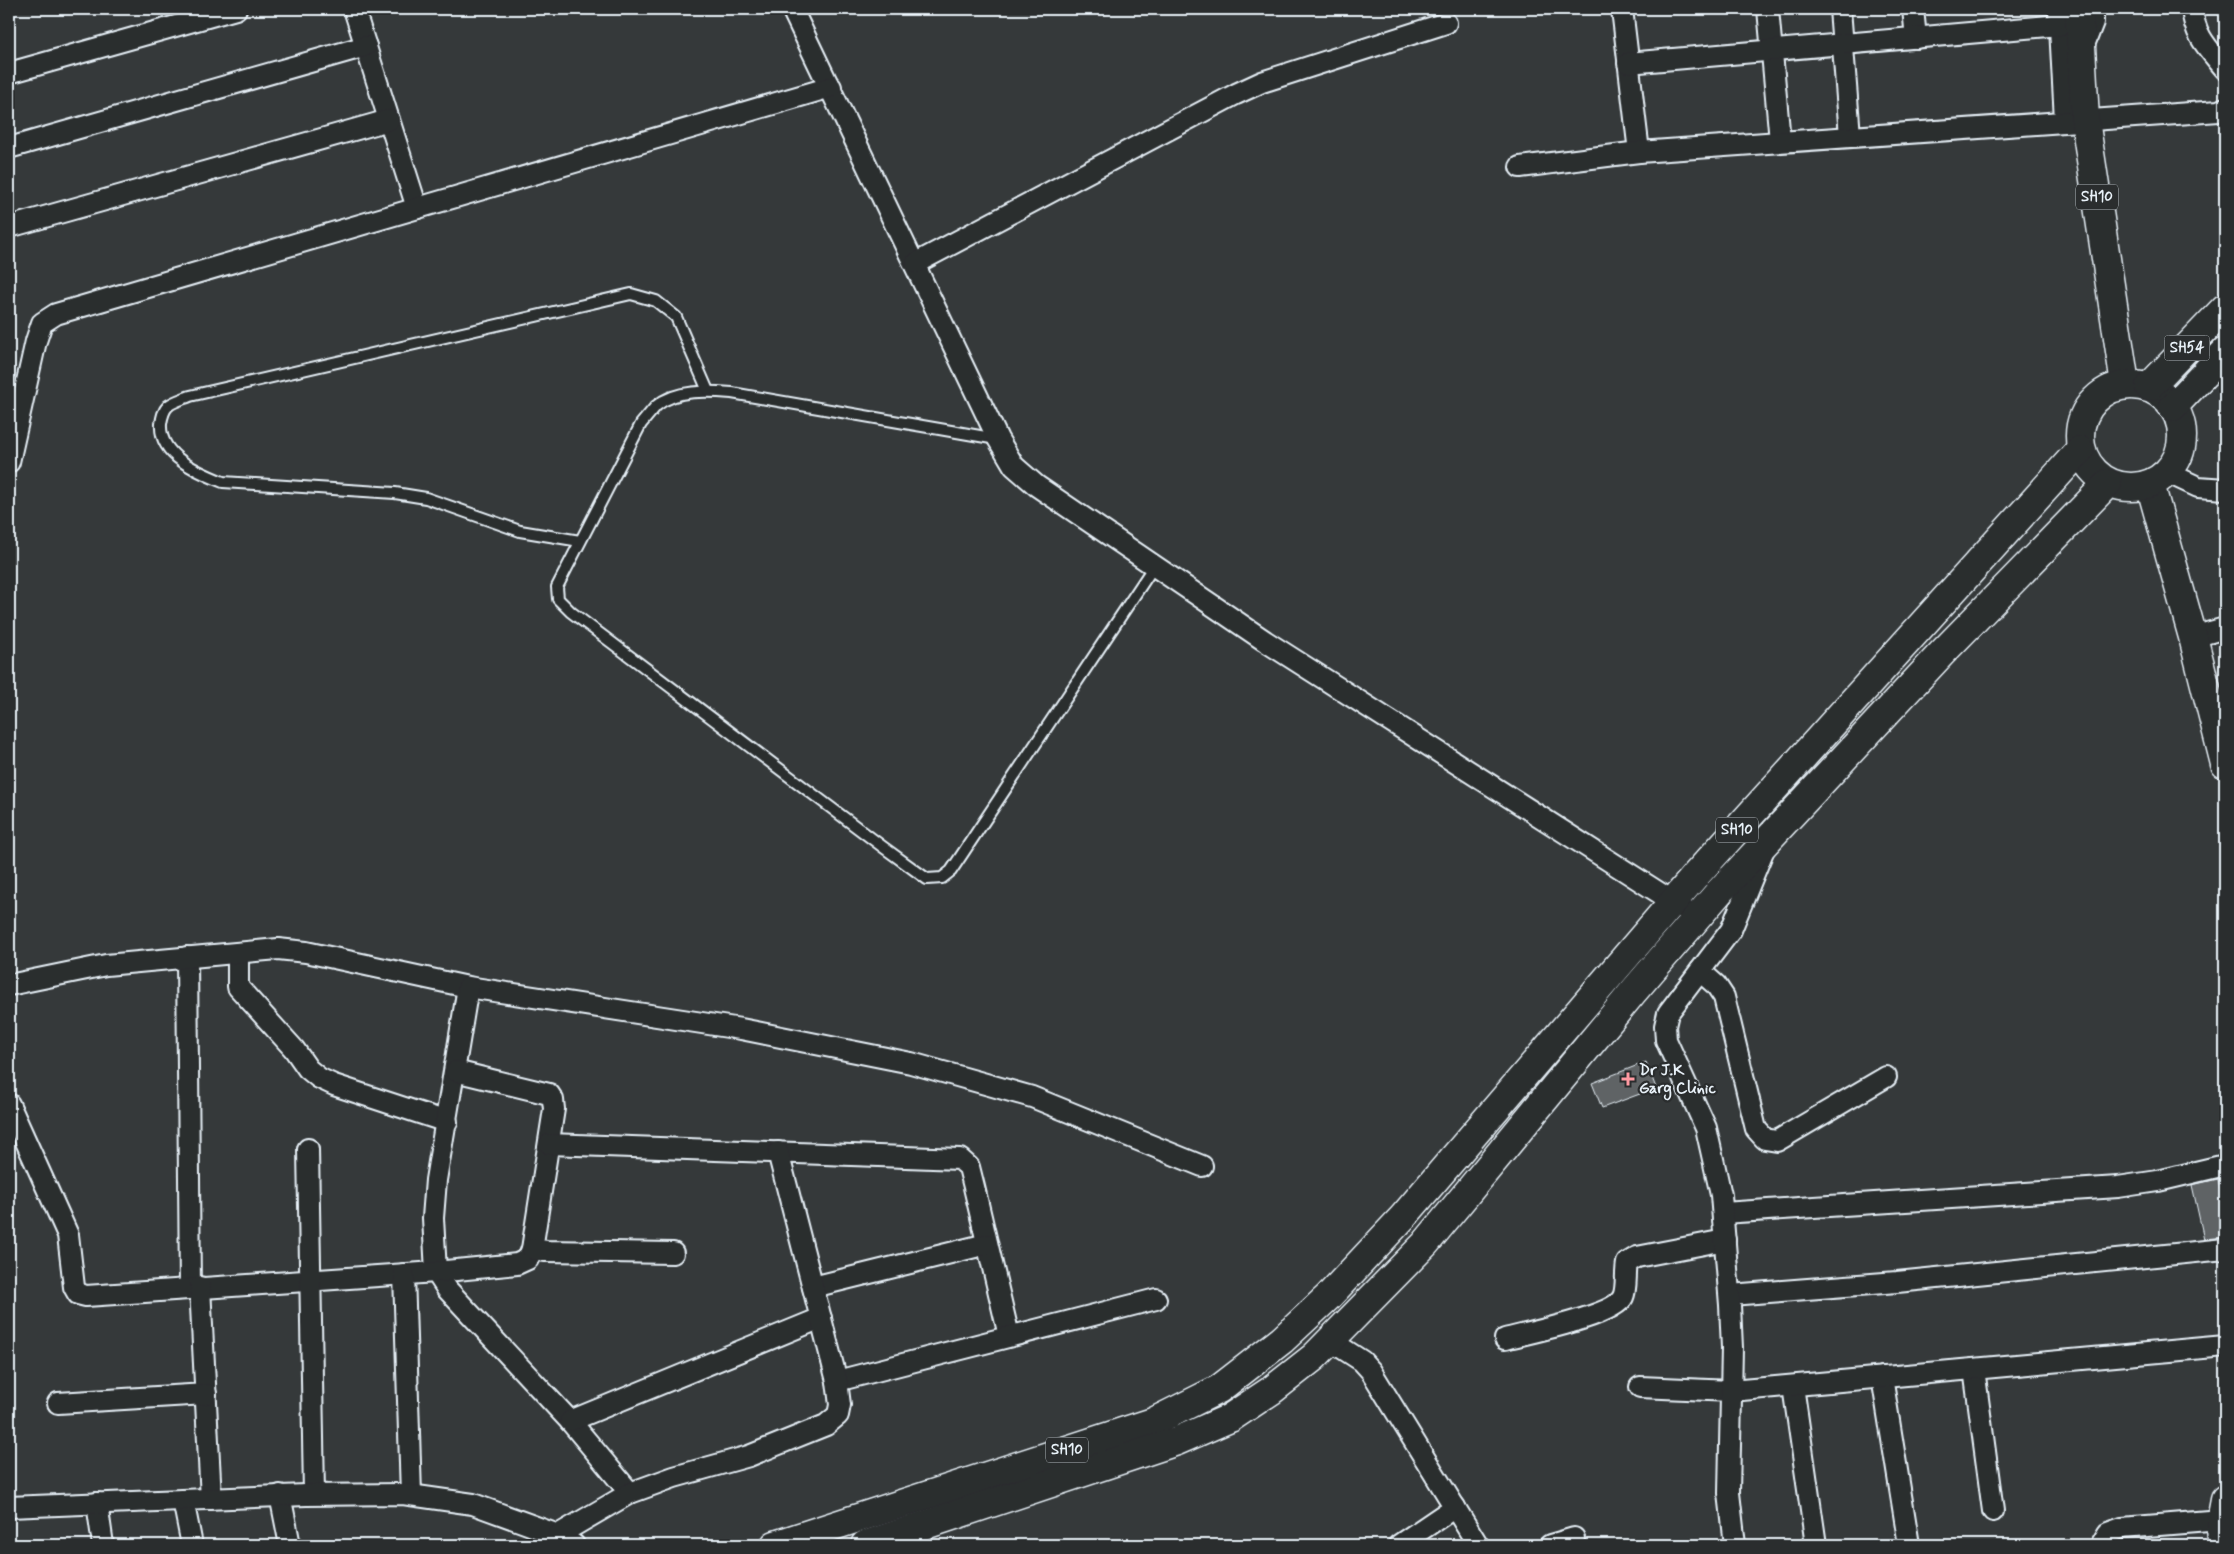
<svg xmlns="http://www.w3.org/2000/svg" width="2234" height="1554" viewBox="0 0 2234 1554" font-family="Mynerve,sans-serif">
  <style>
    .building { fill: #5f6365; stroke: #e8f1f8 }
    .lines { fill: none; stroke-linecap: round; stroke-linejoin: round }
    .service-casing { stroke: #e8f1f8; stroke-width: 14 }
    .minor-casing { stroke: #e8f1f8; stroke-width: 24 }
    .secondary-casing { stroke: #e8f1f8; stroke-width: 31 }
    .primary-casing { stroke: #e8f1f8; stroke-width: 31 }
    .service { stroke: #2a2d2e; stroke-width: 10 }
    .minor { stroke: #2a2d2e; stroke-width: 20 }
    .secondary { stroke: #2a2d2e; stroke-width: 28 }
    .primary { stroke: #2a2d2e; stroke-width: 28 }
    .poi-dot { fill: #ff9aa2; stroke: #2a2d2e; stroke-width: 2 }
    .labels { text-anchor: middle; dominant-baseline: central; stroke-width: 4.5; stroke-linejoin: round; paint-order: stroke }
    .shield { fill: #2a2d2e; stroke: #afb6bb; stroke-width: 1 }
    .shield-label { font-size: 15px; font-weight: bold; fill: #e8f1f8 }
    .poi-label { font-size: 16px; font-weight: bold; fill: #e8f1f8; stroke: #2a2d2e; text-anchor: start }
  </style>
  <rect width="100%" height="100%" fill="#35393a"/>
  <filter id="ink" filterUnits="userSpaceOnUse"><feTurbulence type="fractalNoise" baseFrequency=".02" numOctaves="2"/><feDisplacementMap in="SourceGraphic" scale="10" xChannelSelector="R" yChannelSelector="G"/><feConvolveMatrix kernelMatrix="1 2 1 2 8 2 1 2 1" color-interpolation-filters="sRGB"/></filter>
  <g filter="url(#ink)">
    <!-- building -->
    <g class="building">
      <path d="M1646,1062L1656,1088L1602,1108L1592,1083Z"/>
      <path d="M2218,1179L2225,1211V1237L2204,1239L2192,1185Z"/>
    </g>
    <g class="lines">
      <defs>
        <g id="service">
          <path d="M997,439L732,393C708,391 676,389 656,406C651,412 646,418 641,424L557,587L558,599L571,612L883,847L927,879L942,878L951,871L1154,566"/>
          <path d="M580,541L520,531L426,498L395,493L223,482C198,472 159,456 161,424C162,417 163,411 168,406C174,401 183,399 190,396L631,294L656,301L676,317L708,391"/>
        </g>
        <g id="minor">
          <path d="M354,9L417,208"/>
          <path d="M792,9L998,439L1014,466L1037,486L1265,641L1683,908"/>
          <path d="M1622,9L1639,152"/>
          <path d="M1768,9L1780,141"/>
          <path d="M1840,9L1850,136"/>
          <path d="M1913,9L1916,38"/>
          <path d="M2059,9L2065,120"/>
          <path d="M2192,9C2195,37 2208,48 2225,69"/>
          <path d="M2086,40L2093,22V9"/>
          <path d="M1628,63L2060,25"/>
          <path d="M9,73L236,9"/>
          <path d="M9,148L366,46"/>
          <path d="M1520,167L1639,152L2219,111L2225,108"/>
          <path d="M9,227L389,120"/>
          <path d="M916,263L1236,94L1262,82L1446,23"/>
          <path d="M9,462L36,341L42,323L56,314L831,87"/>
          <path d="M2168,473L2198,487L2225,489"/>
          <path d="M2193,637L2225,628"/>
          <path d="M238,953V987L294,1049L308,1069L319,1078L334,1085L447,1122"/>
          <path d="M187,957L190,1288"/>
          <path d="M1700,971L1716,985L1724,997L1756,1129L1765,1139L1777,1141L1886,1077"/>
          <path d="M9,985L106,965L278,949L306,952L468,987L741,1029L911,1063L1032,1097L1202,1166"/>
          <path d="M468,987L436,1180L433,1218L436,1272L447,1289L570,1421L630,1493"/>
          <path d="M9,1104L68,1235L74,1287L78,1294L86,1296L436,1272L517,1264L528,1259L532,1249L554,1109L553,1100L549,1094L455,1071"/>
          <path d="M549,1144L960,1159L969,1167L974,1187L1009,1336"/>
          <path d="M308,1149L314,1494"/>
          <path d="M1723,1213L2118,1187L2158,1181L2225,1165"/>
          <path d="M532,1249L546,1251L673,1253"/>
          <path d="M404,1274L411,1495"/>
          <path d="M200,1287L211,1499"/>
          <path d="M813,1287L987,1244"/>
          <path d="M1730,1295L1897,1282L2225,1249"/>
          <path d="M1505,1339C1527,1333 1614,1316 1623,1297C1627,1289 1625,1273 1627,1263L1637,1257L1725,1240"/>
          <path d="M1331,1341L1362,1361L1371,1371L1478,1545"/>
          <path d="M1974,1369L1993,1511"/>
          <path d="M1882,1377L1909,1545"/>
          <path d="M837,1381L1156,1299"/>
          <path d="M1793,1386L1816,1545"/>
          <path d="M1640,1387L1731,1391L2225,1346"/>
          <path d="M58,1403L206,1394"/>
          <path d="M570,1421L821,1318"/>
          <path d="M280,1495L290,1545"/>
          <path d="M183,1500L192,1545"/>
          <path d="M97,1503L103,1545"/>
          <path d="M9,1507L306,1495L403,1494L473,1504L558,1535L574,1545"/>
          <path d="M558,1535L630,1493L674,1477L749,1456L826,1425L838,1415L840,1405L837,1381L778,1152"/>
          <path d="M1399,1545L1455,1507"/>
          <path d="M1550,1545L1574,1538"/>
          <path d="M1735,1545L1729,1493L1732,1348L1730,1305L1721,1195L1706,1128L1666,1040L1665,1026L1668,1013L1731,930L1764,849"/>
          <path d="M2101,1545L2108,1533L2122,1528L2221,1520"/>
        </g>
        <g id="secondary">
          <path d="M2150,484L2193,637L2225,764"/>
          <path d="M2222,1545L2221,1520L2225,1499"/>
        </g>
        <g id="primary">
          <path d="M2079,9L2085,120L2125,384"/>
          <circle cx="2131" cy="436" r="51"/>
          <path d="M2149,387L2225,308"/>
          <path d="M2173,407L2225,352"/>
          <path d="M775,1545L1153,1422L1219,1389L1282,1340L1328,1297L1403,1217L1695,876L2080,450"/>
          <path d="M865,1545L1177,1441L1230,1418L1272,1390L1314,1357L1425,1244L1633,992L1720,891L1942,653L2108,483"/>
        </g>
      </defs>
      <!-- service casing -->
      <use href="#service" class="service-casing"/>
      <!-- minor casing -->
      <use href="#minor" class="minor-casing"/>
      <!-- secondary casing -->
      <use href="#secondary" class="secondary-casing"/>
      <!-- primary casing -->
      <use href="#primary" class="primary-casing"/>
      <!-- service -->
      <use href="#service" class="service"/>
      <!-- minor -->
      <use href="#minor" class="minor"/>
      <!-- secondary -->
      <use href="#secondary" class="secondary"/>
      <!-- primary -->
      <use href="#primary" class="primary"/>
    </g>
  </g>
  <!-- markers -->
  <path class="poi-dot" d="M1625.5 1071.5h5v5h5v5h-5v5h-5v-5h-5v-5h5z"/>
  <g class="labels">
    <!-- shield labels -->
    <g class="shield">
      <rect x="2076" y="184.5" width="42" height="25" rx="4"/>
      <rect x="2164.5" y="335.5" width="45" height="25" rx="4"/>
      <rect x="1716" y="817.5" width="42" height="25" rx="4"/>
      <rect x="1046" y="1437.5" width="42" height="25" rx="4"/>
    </g>
    <g class="shield-label">
      <text x="2097" y="197">SH10</text>
      <text x="2187" y="348">SH54</text>
      <text x="1737" y="830">SH10</text>
      <text x="1067" y="1450">SH10</text>
    </g>
    <!-- poi labels -->
    <g class="poi-label">
      <text x="1639" y="1070">Dr J.K<tspan x="1639" dy="18">Garg Clinic</tspan></text>
    </g>
  </g>
  <!-- margin -->
  <rect width="2234" height="1554" fill="none" stroke="#2a2d2e" stroke-width="30"/>
  <rect x="15" y="15" width="2204" height="1524" fill="none" stroke="#e8f1f8" stroke-width="2" filter="url(#ink)"/>
</svg>
